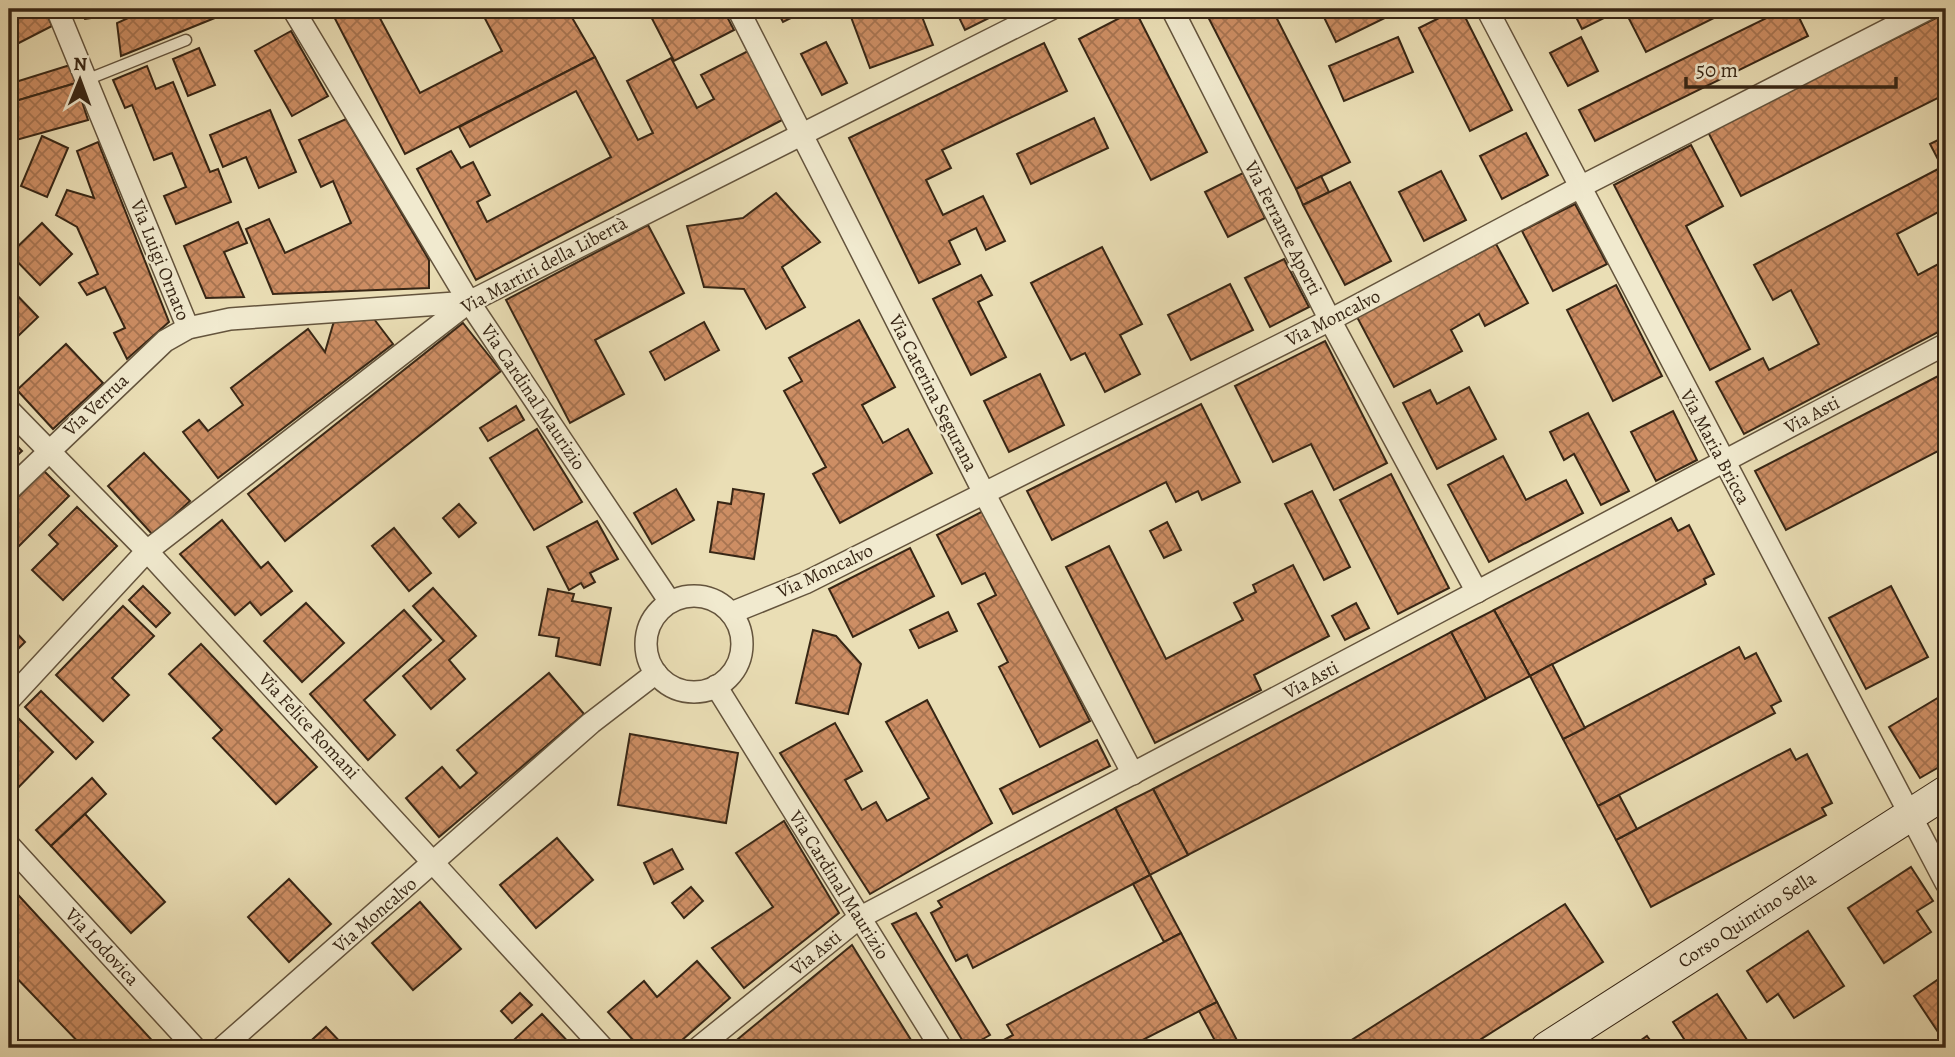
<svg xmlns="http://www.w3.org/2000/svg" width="1955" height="1057" viewBox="0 0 1955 1057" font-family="Alegreya,serif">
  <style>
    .building { fill: url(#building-cross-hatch); stroke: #372615; stroke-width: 2 }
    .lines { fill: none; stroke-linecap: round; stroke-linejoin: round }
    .lane-casing { stroke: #64543d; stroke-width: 13 }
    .street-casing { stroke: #64543d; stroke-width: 24 }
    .secondary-casing { stroke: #372615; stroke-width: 34 }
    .lane { stroke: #f1eacf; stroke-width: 10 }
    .street { stroke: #f1eacf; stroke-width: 21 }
    .secondary { stroke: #f1eacf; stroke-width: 32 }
    .labels { text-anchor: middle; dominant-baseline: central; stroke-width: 5; stroke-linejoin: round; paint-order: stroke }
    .street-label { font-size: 19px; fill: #372615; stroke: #f1eacf }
  </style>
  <defs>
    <pattern id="building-cross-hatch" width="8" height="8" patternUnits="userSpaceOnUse" patternTransform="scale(1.75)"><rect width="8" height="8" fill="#cd8e64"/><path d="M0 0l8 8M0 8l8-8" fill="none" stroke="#a77451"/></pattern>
  </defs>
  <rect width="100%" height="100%" fill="#eadeb5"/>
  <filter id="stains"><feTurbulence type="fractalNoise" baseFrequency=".00286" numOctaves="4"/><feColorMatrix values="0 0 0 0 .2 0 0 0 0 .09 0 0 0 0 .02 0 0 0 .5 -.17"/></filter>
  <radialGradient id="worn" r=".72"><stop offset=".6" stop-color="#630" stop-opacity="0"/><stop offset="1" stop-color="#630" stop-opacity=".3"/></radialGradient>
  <!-- building -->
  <g class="building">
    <path d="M9,9H45L52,26L9,48Z"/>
    <path d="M81,9H110L113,15L85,19Z"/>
    <path d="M148,9H237L121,56L117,23Z"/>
    <path d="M330,9H375L420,93L502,51L480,9H567L595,57L405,154Z"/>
    <path d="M647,9H723L734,30L674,61Z"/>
    <path d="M776,9H809L783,22Z"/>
    <path d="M848,9H919L933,45L870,68Z"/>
    <path d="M955,9H1007L965,30Z"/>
    <path d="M1204,9H1272L1350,162L1296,189Z"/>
    <path d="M1320,9H1403L1336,42Z"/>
    <path d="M1457,9H1461L1512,110L1470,131L1419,28Z"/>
    <path d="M1572,9H1605L1608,16L1582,29Z"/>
    <path d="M1624,9H1729L1730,10L1646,52Z"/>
    <path d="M1785,9H1795L1808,36L1595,141L1579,110Z"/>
    <path d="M1135,10L1207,152L1151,180L1079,39Z"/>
    <path d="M1946,13V94L1741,196L1708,132Z"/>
    <path d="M291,31L328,96L292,116L255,51Z"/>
    <path d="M1398,37L1413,72L1344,101L1329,66Z"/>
    <path d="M1581,37L1598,71L1568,86L1550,53Z"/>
    <path d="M826,42L847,83L822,95L801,54Z"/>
    <path d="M1044,43L1067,91L942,150L951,168L926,180L943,215L983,196L1005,241L986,250L976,228L949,241L960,264L919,283L849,138Z"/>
    <path d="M199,48L215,85L188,96L173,59Z"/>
    <path d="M748,51L784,119L476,280L417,169L451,151L461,168L473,162L490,195L477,202L487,222L611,157L576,91L470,147L459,127L595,57L638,140L653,133L627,81L671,58L697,108L714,99L701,75Z"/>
    <path d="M70,65L76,83L9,103V84Z"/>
    <path d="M147,66L156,89L173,82L210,172L218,169L231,202L176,224L164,196L186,187L172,153L154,160L132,105L125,108L113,80Z"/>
    <path d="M76,83L88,120L9,142V103Z"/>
    <path d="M270,110L296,172L259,188L246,157L223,167L210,135Z"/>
    <path d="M1094,118L1108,148L1031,184L1017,154Z"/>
    <path d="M346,119L429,260V288L273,294L246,229L269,219L285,253L351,223L333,181L321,187L299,140Z"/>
    <path d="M1526,133L1548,175L1502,199L1480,156Z"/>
    <path d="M42,136L68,148L47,197L21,186Z"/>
    <path d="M1946,136V208L1897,234L1918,275L1946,260V328L1744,434L1716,382L1763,358L1769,370L1819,344L1791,290L1773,300L1754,265L1942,167L1930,144Z"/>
    <path d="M98,142L169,322L127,359L114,333L125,328L105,287L87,295L79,283L98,274L77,227L56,215L67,190L94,198L77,151Z"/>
    <path d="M1691,145L1723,206L1686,226L1750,349L1710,370L1614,185Z"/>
    <path d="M1441,171L1466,220L1424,241L1399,192Z"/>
    <path d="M1243,173L1265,218L1228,237L1205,192Z"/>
    <path d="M1321,176L1329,192L1303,205L1296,189Z"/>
    <path d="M1350,182L1391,261L1345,285L1303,205Z"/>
    <path d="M776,193L820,242L782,267L805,307L766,329L744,289L704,287L687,226L743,218Z"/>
    <path d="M1575,204L1607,264L1553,291L1522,231Z"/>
    <path d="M238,222L247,243L224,252L244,297L206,298L184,246Z"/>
    <path d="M42,223L72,254L40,285L10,254Z"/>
    <path d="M648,225L684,293L595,340L624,394L570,423L506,300Z"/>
    <path d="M1496,244L1528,303L1485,326L1479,314L1451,330L1462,351L1394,387L1357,317Z"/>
    <path d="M1102,247L1142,324L1120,335L1140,374L1105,392L1085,353L1071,360L1031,283Z"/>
    <path d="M1284,259L1309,307L1270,327L1245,278Z"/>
    <path d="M981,275L992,295L978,302L1006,357L971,375L933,299Z"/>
    <path d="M1230,284L1253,330L1191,360L1168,315Z"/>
    <path d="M1616,285L1662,376L1613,401L1567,310Z"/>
    <path d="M9,287L38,317L16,338L9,330Z"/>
    <path d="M374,319L393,344L218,478L183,432L199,420L208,431L243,405L231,388L308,329L325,352L334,321Z"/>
    <path d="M859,320L895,387L862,405L883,443L908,429L932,473L840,523L813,474L826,467L784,391L802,381L789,358Z"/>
    <path d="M704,322L719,350L665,380L650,352Z"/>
    <path d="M463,323L501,371L285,541L248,494Z"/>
    <path d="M1325,341L1387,463L1334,490L1311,444L1273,462L1235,386Z"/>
    <path d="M66,344L103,383L53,429L17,390Z"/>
    <path d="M1946,372V447L1786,530L1755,471Z"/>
    <path d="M1040,374L1064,425L1009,452L984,401Z"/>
    <path d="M1469,387L1496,439L1437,469L1403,403L1430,390L1437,404Z"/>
    <path d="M1201,404L1240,482L1202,500L1198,491L1176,502L1166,482L1052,540L1027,491Z"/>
    <path d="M516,406L524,420L488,441L480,428Z"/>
    <path d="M1673,411L1697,460L1656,481L1631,432Z"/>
    <path d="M1588,413L1629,491L1601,505L1574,454L1564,460L1550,432Z"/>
    <path d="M537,429L582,502L534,530L490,458Z"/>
    <path d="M9,438L22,451L9,463Z"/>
    <path d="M144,453L190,501L153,535L108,486Z"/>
    <path d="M1503,456L1526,500L1566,480L1583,513L1489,562L1448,485Z"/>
    <path d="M44,471L69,496L9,556V506Z"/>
    <path d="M1391,474L1449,588L1398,614L1340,500Z"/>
    <path d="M676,489L694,520L652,544L634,513Z"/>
    <path d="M733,489L764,494L754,559L710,552L718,502L731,504Z"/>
    <path d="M1312,491L1350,567L1324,580L1285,504Z"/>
    <path d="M459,504L476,523L459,537L443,518Z"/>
    <path d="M77,507L117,546L63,600L32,570L58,544L49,535Z"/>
    <path d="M983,511L1090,721L1040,747L999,667L1008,662L978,604L996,595L985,573L962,584L937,535Z"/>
    <path d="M1671,518L1678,531L1689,525L1714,574L1704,579L1706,584L1530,676L1494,610Z"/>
    <path d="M222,520L261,568L268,562L292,591L261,615L250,602L235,615L180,554Z"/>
    <path d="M597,521L618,559L590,573L595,582L584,588L581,583L569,590L547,547Z"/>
    <path d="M1167,522L1181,550L1164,558L1150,531Z"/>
    <path d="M394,528L431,573L409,591L372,546Z"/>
    <path d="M1109,546L1166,659L1243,620L1234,603L1256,592L1253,585L1293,565L1329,636L1254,675L1261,690L1155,743L1066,567Z"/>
    <path d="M910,548L934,596L853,637L829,589Z"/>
    <path d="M143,586L170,613L156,627L129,600Z"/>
    <path d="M1891,586L1928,657L1866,689L1829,618Z"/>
    <path d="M433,588L476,636L449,660L465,679L431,709L403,676L444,641L413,606Z"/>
    <path d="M548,589L574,594L572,601L611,608L600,665L556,656L559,638L539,635Z"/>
    <path d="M306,603L344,643L302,682L264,641Z"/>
    <path d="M1356,603L1369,628L1345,640L1332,616Z"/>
    <path d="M123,606L154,636L112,678L129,695L103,721L56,675Z"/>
    <path d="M404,610L431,640L364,700L395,735L368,760L310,694Z"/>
    <path d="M1494,610L1530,676L1486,699L1451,632Z"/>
    <path d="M948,612L957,631L919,648L910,630Z"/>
    <path d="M9,625L25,642L9,658Z"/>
    <path d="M813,630L836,636L861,664L848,714L796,703Z"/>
    <path d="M1451,632L1486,699L1188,855L1153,789Z"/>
    <path d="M201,644L317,767L276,804L213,738L222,730L169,674Z"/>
    <path d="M1739,647L1745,659L1756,653L1781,701L1771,706L1775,713L1598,806L1563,739Z"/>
    <path d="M1552,664L1585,728L1563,739L1530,676Z"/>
    <path d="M549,673L584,714L439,837L406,798L442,767L460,788L477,773L457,750Z"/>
    <path d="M41,691L93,742L76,759L25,707Z"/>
    <path d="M1946,693V763L1920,778L1889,727Z"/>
    <path d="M927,700L992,823L870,894L780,753L835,723L862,771L845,780L862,810L876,802L887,821L929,798L886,722Z"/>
    <path d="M17,717L53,752L9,797V726Z"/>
    <path d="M630,734L738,753L726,823L618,805Z"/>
    <path d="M1097,740L1110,766L1013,814L1000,789Z"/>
    <path d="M1790,749L1796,760L1807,754L1832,803L1822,808L1826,815L1651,907L1616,840Z"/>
    <path d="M92,778L106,794L51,846L36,830Z"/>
    <path d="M1153,789L1188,855L1150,875L1115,808Z"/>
    <path d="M1619,795L1637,829L1616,840L1598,806Z"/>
    <path d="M1115,808L1150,875L973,968L967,955L956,961L931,913L942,907L938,901Z"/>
    <path d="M85,814L165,902L131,933L51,846Z"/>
    <path d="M784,821L839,913L744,988L712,948L773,907L736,853Z"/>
    <path d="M557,838L593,880L536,928L500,885Z"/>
    <path d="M672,849L683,869L654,884L644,863Z"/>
    <path d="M1911,867L1933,901L1917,911L1931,932L1884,963L1848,908Z"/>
    <path d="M1150,875L1181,933L1164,942L1133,884Z"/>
    <path d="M289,879L331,924L289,962L248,917Z"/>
    <path d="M9,885L159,1048H84L9,970Z"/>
    <path d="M691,887L703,901L684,918L672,903Z"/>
    <path d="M420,902L461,949L413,990L372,943Z"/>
    <path d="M1565,904L1603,962L1467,1048H1339Z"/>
    <path d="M916,913L990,1035L967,1048L892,924Z"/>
    <path d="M1808,931L1844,986L1794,1018L1778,994L1767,1002L1747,971Z"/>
    <path d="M1181,933L1217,1002L1127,1048H1005L1002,1041L1013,1035L1007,1025Z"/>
    <path d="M852,945L916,1048H727Z"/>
    <path d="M697,961L730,998L673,1048H640L608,1012L644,981L657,997Z"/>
    <path d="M1946,974V1044L1914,996Z"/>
    <path d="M520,993L532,1005L512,1023L501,1011Z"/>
    <path d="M1717,994L1751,1046L1748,1048H1690L1673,1022Z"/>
    <path d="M1217,1002L1241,1048H1219L1199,1011Z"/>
    <path d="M542,1014L574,1048H505Z"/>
    <path d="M326,1027L346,1048H303Z"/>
    <path d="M1647,1036L1656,1048H1630Z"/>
  </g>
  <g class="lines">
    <defs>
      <path id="lane" d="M86,80L186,40"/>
      <g id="street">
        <path d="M57,9L188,328"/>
        <path d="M293,9L469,302L670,602"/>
        <path d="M738,9L984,493L1133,774"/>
        <path d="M1172,9L1330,320L1477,592"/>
        <path d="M1487,9L1946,883"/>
        <path d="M9,410L147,551L603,1048"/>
        <path d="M9,490L165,341L188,328L230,319L469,302"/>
        <circle cx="694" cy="644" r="48"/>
        <path d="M731,613L805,583L1330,320L1580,187L1928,9"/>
        <path d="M716,686L941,1048"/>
        <path d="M9,700L147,551L469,302L1051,9"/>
        <path d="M9,845L195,1048"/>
        <path d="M222,1048L591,723L656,673"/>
        <path d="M698,1048L859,918L1946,344"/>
      </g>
      <path id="secondary" d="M1547,1048L1946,792"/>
    </defs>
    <!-- lane casing -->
    <use href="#lane" class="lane-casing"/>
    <!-- street casing -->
    <use href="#street" class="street-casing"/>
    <!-- secondary casing -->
    <use href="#secondary" class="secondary-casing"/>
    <!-- lane -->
    <use href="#lane" class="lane"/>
    <!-- street -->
    <use href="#street" class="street"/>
    <!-- secondary -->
    <use href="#secondary" class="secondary"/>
  </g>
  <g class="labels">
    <!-- street labels -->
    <g class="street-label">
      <text transform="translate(1283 228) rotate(63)">Via Ferrante Aporti</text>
      <text transform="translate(160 260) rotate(68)">Via Luigi Ornato</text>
      <text transform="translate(544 265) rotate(-28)">Via Martiri della Libertà</text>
      <text transform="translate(1333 318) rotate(-27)">Via Moncalvo</text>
      <text transform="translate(933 393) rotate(63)">Via Caterina Segurana</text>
      <text transform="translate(533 397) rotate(56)">Via Cardinal Maurizio</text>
      <text transform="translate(96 405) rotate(-43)">Via Verrua</text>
      <text transform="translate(1812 415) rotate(-28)">Via Asti</text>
      <text transform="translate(1715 447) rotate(62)">Via Maria Bricca</text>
      <text transform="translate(825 571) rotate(-25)">Via Moncalvo</text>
      <text transform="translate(1311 680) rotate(-28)">Via Asti</text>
      <text transform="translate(309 726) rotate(47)">Via Felice Romani</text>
      <text transform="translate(839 885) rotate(58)">Via Cardinal Maurizio</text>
      <text transform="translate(375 915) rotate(-41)">Via Moncalvo</text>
      <text transform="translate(1747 920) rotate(-33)">Corso Quintino Sella</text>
      <text transform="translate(102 947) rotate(47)">Via Lodovica</text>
      <text transform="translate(816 953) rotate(-39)">Via Asti</text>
    </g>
  </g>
  <!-- margin -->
  <rect width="1955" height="1057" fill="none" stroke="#eadeb5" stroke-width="35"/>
  <rect x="10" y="10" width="1934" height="1036" fill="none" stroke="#372615" stroke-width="3.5"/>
  <rect x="18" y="18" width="1920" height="1022" fill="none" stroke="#372615" stroke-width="2"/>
  <!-- north arrow -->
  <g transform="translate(80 80) rotate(1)" stroke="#f1eacf" stroke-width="5" paint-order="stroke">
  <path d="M0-5L12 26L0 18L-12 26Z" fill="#372615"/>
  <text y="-10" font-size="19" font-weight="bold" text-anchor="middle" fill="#372615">N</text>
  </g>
  <!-- scale -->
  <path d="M1686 77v10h210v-10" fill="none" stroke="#372615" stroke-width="3.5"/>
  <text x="1696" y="77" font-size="21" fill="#372615" stroke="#f1eacf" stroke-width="5" paint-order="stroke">50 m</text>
  <rect width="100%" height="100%" filter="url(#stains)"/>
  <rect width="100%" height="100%" fill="url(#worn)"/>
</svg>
